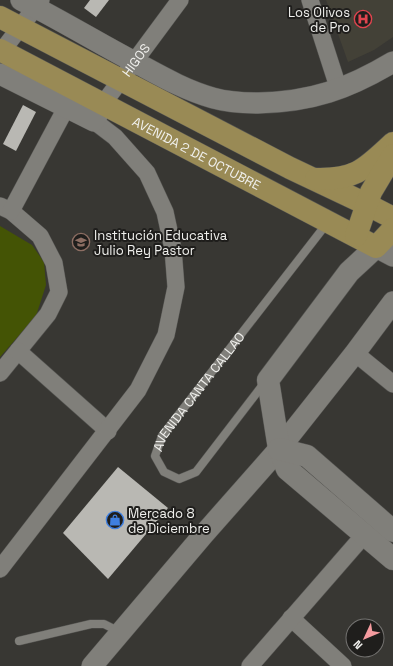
<svg xmlns="http://www.w3.org/2000/svg" width="393" height="666" viewBox="0 0 393 666" font-family="'Space Grotesk',sans-serif">
  <style>
    .built { fill: #434137 }
    .green { fill: #445405 }
    .building { fill: #b9b8b3 }
    .lines { fill: none; stroke-linecap: round; stroke-linejoin: round }
    .service-casing { stroke: #555552; stroke-width: 9 }
    .minor-casing { stroke: #555552; stroke-width: 18 }
    .tertiary-casing { stroke: #555552; stroke-width: 22 }
    .secondary-casing { stroke: #555552; stroke-width: 23 }
    .primary-casing { stroke: #555552; stroke-width: 23 }
    .service { stroke: #807f7a; stroke-width: 8 }
    .minor { stroke: #807f7a; stroke-width: 17 }
    .tertiary { stroke: #807f7a; stroke-width: 21 }
    .secondary { stroke: #807f7a; stroke-width: 22 }
    .primary { stroke: #998a55; stroke-width: 22 }
    .labels { text-anchor: middle; dominant-baseline: central; stroke-width: 4; stroke-linejoin: round; paint-order: stroke }
    .poi-label { font-size: 13px; fill: #f0f0ed; stroke: #1f1e1c; text-anchor: start }
    .street-label { font-size: 13px; fill: #f0f0ed; stroke: #1f1e1c }
  </style>
  <rect width="100%" height="100%" fill="#383733"/>
  <!-- built -->
  <path class="built" d="M326,0H393V37L374,50L348,62Z"/>
  <!-- green -->
  <path class="green" d="M0,226L32,245L44,262L46,285L36,316L0,357Z"/>
  <!-- building -->
  <g class="building">
    <path d="M90,0H109L96,17L84,8Z"/>
    <path d="M23,105L36,112L16,151L3,144Z"/>
    <path d="M118,467L168,508L108,579L63,533Z"/>
  </g>
  <g class="lines">
    <defs>
      <g id="service">
        <path id="s1" d="M265,382L196,472L179,479L164,472L155,456L162,436L328,222"/>
        <path d="M19,641L91,624H104L120,632"/>
      </g>
      <g id="minor">
        <path d="M310,0L339,90"/>
        <path d="M2,51L41,0"/>
        <path id="s2" d="M103,104L180,0"/>
        <path d="M0,206L11,211L40,236L54,263L59,292L48,314L0,373"/>
        <path d="M11,211L66,108"/>
        <path d="M18,351L108,431"/>
        <path d="M355,353L393,384"/>
        <path d="M0,569L138,390L166,335L176,287L173,249L165,212L147,173L115,137L94,121"/>
        <path d="M291,618L343,666"/>
        <path d="M250,666L365,534"/>
      </g>
      <g id="tertiary">
        <path d="M21,0C63,21 103,46 144,67C166,79 188,91 213,98C227,102 244,103 258,103C311,102 348,89 393,62"/>
        <path d="M0,74L94,121L103,104"/>
        <path d="M376,247L393,256"/>
        <path d="M92,666L204,534L279,449L355,353L393,302"/>
      </g>
      <g id="secondary">
        <path d="M376,247L349,272L268,380L279,449L287,469L393,559"/>
        <path d="M279,449L307,456L393,531"/>
      </g>
      <g id="primary">
        <path d="M0,17L290,168L366,204L393,218"/>
        <path id="s3" d="M0,50L376,247L393,229"/>
        <path d="M316,179C356,180 365,169 393,143"/>
        <path d="M356,236L371,192L393,155"/>
      </g>
    </defs>
    <!-- service casing -->
    <use href="#service" class="service-casing"/>
    <!-- minor casing -->
    <use href="#minor" class="minor-casing"/>
    <!-- tertiary casing -->
    <use href="#tertiary" class="tertiary-casing"/>
    <!-- secondary casing -->
    <use href="#secondary" class="secondary-casing"/>
    <!-- primary casing -->
    <use href="#primary" class="primary-casing"/>
    <!-- service -->
    <use href="#service" class="service"/>
    <!-- minor -->
    <use href="#minor" class="minor"/>
    <!-- tertiary -->
    <use href="#tertiary" class="tertiary"/>
    <!-- secondary -->
    <use href="#secondary" class="secondary"/>
    <!-- primary -->
    <use href="#primary" class="primary"/>
  </g>
  <!-- icons -->
  <defs>
    <symbol id="hospital-ring" viewBox="-11 -11 22 22"><circle r="9.5" fill="#1f1e1c" stroke="#e0444e" stroke-width="1.5"/><path d="M-5-5h3v3.5h4V-5h3V5h-3V1.5h-4V5h-3Z" fill="#e0444e"/></symbol>
    <symbol id="school-ring" viewBox="-11 -11 22 22"><circle r="9.5" fill="#1f1e1c" stroke="#8d6e63" stroke-width="1.5"/><path d="M0-5L7-2L0 1L-7-2ZM-4 1L0 2.5L4 1V4Q0 6-4 4Z" fill="#8d6e63"/></symbol>
    <symbol id="shop-ring" viewBox="-11 -11 22 22"><circle r="9.5" fill="#1f1e1c" stroke="#3f7fe0" stroke-width="1.5"/><path d="M-5-2.5h2.3a2.7 3.5 0 0 1 5.4 0H5L5.5 6h-11ZM-1.5-2.5h3a1.5 2.3 0 0 0-3 0Z" fill="#3f7fe0"/></symbol>
  </defs>
  <g fill-rule="evenodd">
    <use href="#hospital-ring" x="353" y="9" width="20" height="20"/>
    <use href="#school-ring" x="71" y="232" width="20" height="20"/>
    <use href="#shop-ring" x="105" y="510" width="20" height="20"/>
  </g>
  <g class="labels">
    <!-- poi labels -->
    <g class="poi-label">
      <text x="350" y="12" text-anchor="end">Los Olivos<tspan x="350" dy="15">de Pro</tspan></text>
      <text x="94" y="235">Institución Educativa<tspan x="94" dy="15">Julio Rey Pastor</tspan></text>
      <text x="128" y="513">Mercado 8<tspan x="128" dy="15">de Diciembre</tspan></text>
    </g>
    <!-- street labels -->
    <g class="street-label">
      <text stroke="none"><textPath href="#s2" startOffset="55">HIGOS</textPath></text>
      <text stroke="none"><textPath href="#s3" startOffset="222">AVENIDA 2 DE OCTUBRE</textPath></text>
      <text stroke="none"><textPath href="#s1" startOffset="245">AVENIDA CANTA CALLAO</textPath></text>
    </g>
  </g>
  <!-- north arrow -->
  <g transform="translate(365 638) rotate(226)"><circle r="19" fill="#1f1e1c" stroke="#737270"/>
  <path d="M0-3L7 15L0 10L-7 15Z" fill="#f59b9f"/>
  <text y="-6" font-size="11" font-weight="bold" text-anchor="middle" fill="#f0f0ed">N</text>
  </g>
</svg>
